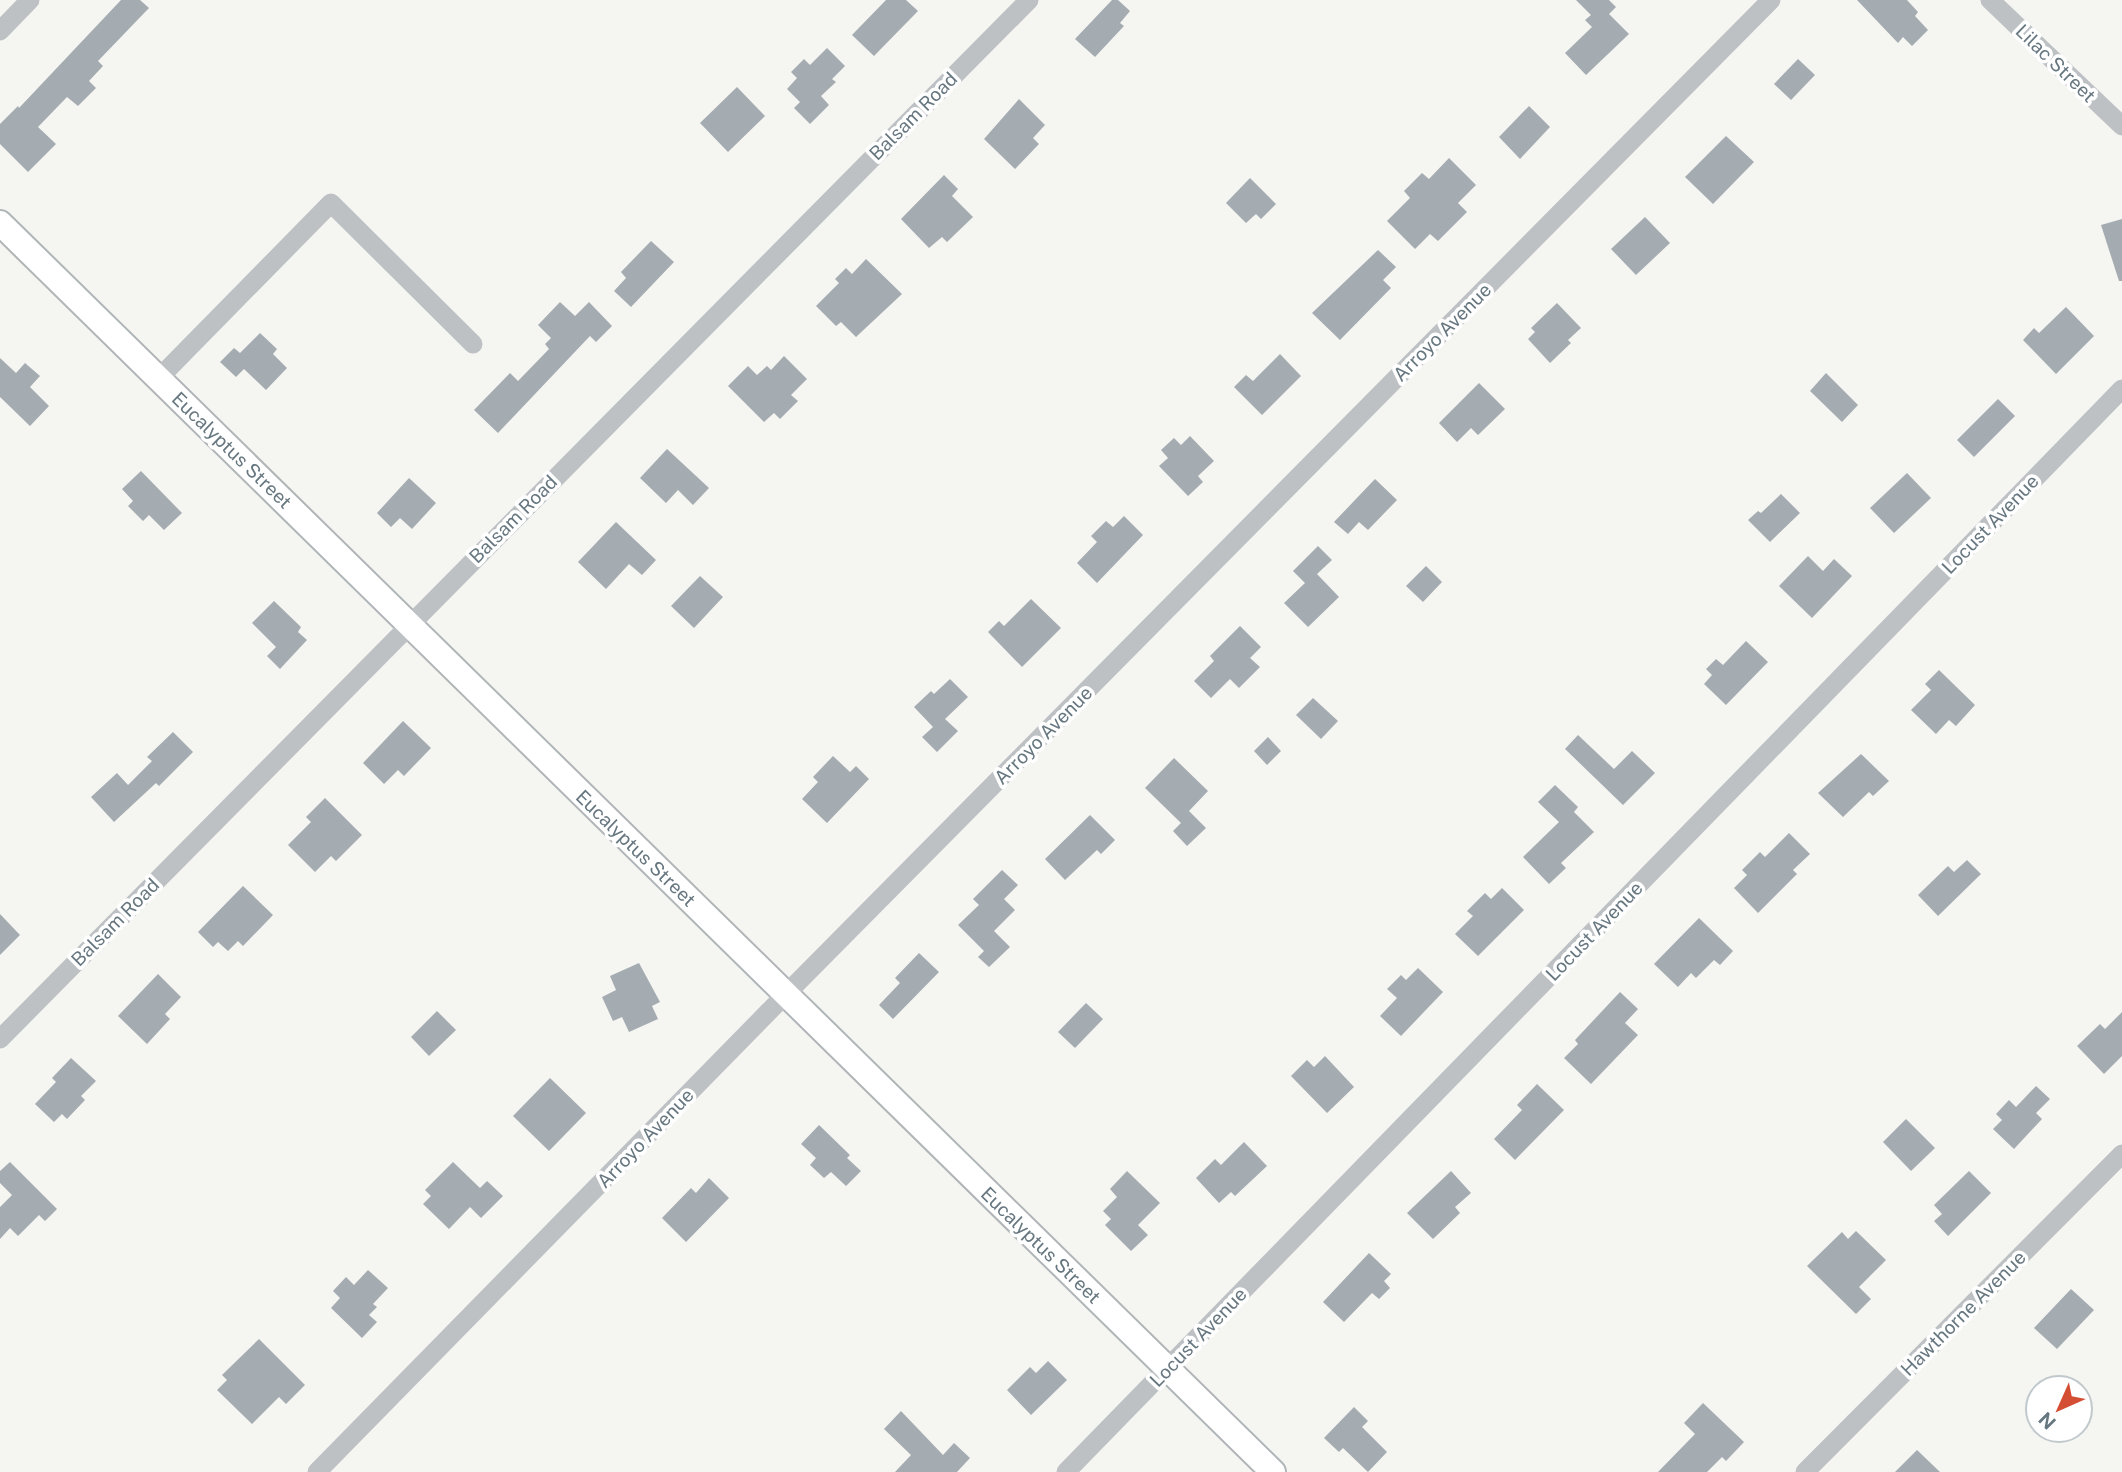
<svg xmlns="http://www.w3.org/2000/svg" width="2122" height="1472" viewBox="0 0 2122 1472" font-family="'Public Sans',sans-serif">
  <style>
    .building { fill: #a5acb1 }
    .lines { fill: none; stroke-linecap: round; stroke-linejoin: round }
    .major-casing { stroke: #b0b5b8; stroke-width: 28 }
    .minor { stroke: #bdc1c4; stroke-width: 19 }
    .major { stroke: #fff; stroke-width: 24 }
    .labels { text-anchor: middle; dominant-baseline: central; stroke-width: 7; stroke-linejoin: round; paint-order: stroke }
    .street-label { font-size: 19px; fill: #677780; stroke: #fff }
  </style>
  <rect width="100%" height="100%" fill="#f5f5f2"/>
  <!-- building -->
  <g class="building">
    <path d="M121,0H140L149,8L98,61L103,66L89,81L96,88L78,106L67,97L38,127L56,144L28,172L0,144V124L18,106L19,108Z"/>
    <path d="M886,0H906L918,11L874,56L852,35Z"/>
    <path d="M1112,0H1118L1130,11L1120,23L1124,26L1095,57L1075,39Z"/>
    <path d="M1576,0H1609L1616,7L1609,14L1629,34L1586,75L1565,53L1592,27L1585,20L1591,15Z"/>
    <path d="M1857,0H1907L1918,12L1915,16L1928,30L1912,46L1903,37L1898,43Z"/>
    <path d="M827,48L845,66L832,79L836,82L821,96L829,105L810,124L794,108L800,102L787,89L797,78L791,72L804,59L810,65Z"/>
    <path d="M1798,59L1815,75L1791,100L1774,84Z"/>
    <path d="M737,87L765,116L728,152L700,123Z"/>
    <path d="M1019,99L1045,125L1033,138L1039,144L1015,169L984,139Z"/>
    <path d="M1529,106L1550,127L1520,159L1499,137Z"/>
    <path d="M1726,136L1754,162L1713,204L1685,177Z"/>
    <path d="M1449,158L1476,185L1458,203L1467,212L1438,241L1430,234L1415,249L1387,221L1410,198L1404,191L1422,173L1429,179Z"/>
    <path d="M944,175L958,189L952,196L973,217L947,242L942,237L929,248L901,219Z"/>
    <path d="M1250,178L1276,204L1261,219L1256,214L1246,223L1226,203Z"/>
    <path d="M1645,217L1670,243L1636,275L1611,249Z"/>
    <path d="M2122,219V281H2119L2101,225Z"/>
    <path d="M651,241L674,262L631,307L614,291L626,278L621,272Z"/>
    <path d="M1378,250L1396,267L1383,280L1391,288L1340,340L1312,313Z"/>
    <path d="M866,259L902,294L856,337L841,322L836,326L816,306L839,283L835,279L846,268L852,274Z"/>
    <path d="M560,302L575,316L589,302L612,326L596,342L590,336L498,433L474,410L510,373L518,381L549,349L545,344L551,338L538,325Z"/>
    <path d="M1557,303L1581,328L1568,340L1571,343L1550,363L1528,339L1535,332L1531,328Z"/>
    <path d="M2066,307L2094,336L2056,374L2023,340L2034,328L2039,333Z"/>
    <path d="M260,333L277,349L273,354L287,368L266,390L244,369L236,377L220,362L234,348L240,353Z"/>
    <path d="M1280,354L1301,376L1262,415L1234,387L1246,375L1253,381Z"/>
    <path d="M784,356L807,379L791,395L798,401L780,419L774,413L764,422L728,386L748,366L757,375L767,366L771,370Z"/>
    <path d="M0,358L16,373L25,363L40,376L30,387L49,406L30,426L0,397Z"/>
    <path d="M1826,373L1858,405L1842,422L1810,391Z"/>
    <path d="M1479,383L1505,409L1478,435L1471,428L1457,442L1439,423Z"/>
    <path d="M1998,399L2015,416L1974,457L1957,440Z"/>
    <path d="M1190,436L1214,461L1198,476L1203,482L1188,496L1159,466L1168,458L1161,450L1174,438L1181,445Z"/>
    <path d="M667,449L709,488L693,505L678,490L666,503L640,478Z"/>
    <path d="M141,471L182,513L164,530L149,515L143,521L128,506L133,501L122,489Z"/>
    <path d="M1907,473L1931,498L1894,533L1870,508Z"/>
    <path d="M409,478L436,503L412,529L400,518L391,527L377,513Z"/>
    <path d="M1375,479L1397,500L1368,530L1359,522L1348,534L1334,522Z"/>
    <path d="M1781,494L1800,513L1770,542L1748,520L1758,511L1761,513Z"/>
    <path d="M1124,516L1143,535L1097,583L1077,563L1097,542L1091,536L1106,521L1113,527Z"/>
    <path d="M616,522L656,560L642,575L629,564L606,589L578,562Z"/>
    <path d="M1318,546L1332,560L1317,574L1339,597L1308,627L1284,603L1305,583L1293,571Z"/>
    <path d="M1808,556L1823,571L1834,559L1852,576L1812,618L1779,586Z"/>
    <path d="M1426,566L1442,582L1423,602L1406,586Z"/>
    <path d="M700,576L723,597L694,628L671,606Z"/>
    <path d="M1031,599L1061,628L1022,667L988,632L999,621L1004,626Z"/>
    <path d="M274,601L301,627L298,632L307,640L280,669L267,656L276,647L252,623Z"/>
    <path d="M1240,626L1261,647L1250,658L1260,667L1239,688L1230,679L1211,698L1194,681L1214,661L1210,656Z"/>
    <path d="M1746,641L1768,662L1726,705L1704,684L1712,675L1706,669L1716,659L1723,665Z"/>
    <path d="M1939,670L1975,705L1956,726L1949,720L1936,734L1911,710L1931,690L1925,684Z"/>
    <path d="M950,679L968,697L945,719L958,731L937,752L922,737L933,727L914,707L931,691L934,694Z"/>
    <path d="M1313,698L1338,721L1321,739L1296,715Z"/>
    <path d="M403,721L431,748L404,776L398,770L384,784L363,763Z"/>
    <path d="M173,732L193,752L159,786L156,783L114,822L91,797L117,773L128,785L152,761L147,757Z"/>
    <path d="M1578,735L1614,769L1632,751L1655,773L1623,805L1565,749Z"/>
    <path d="M1268,737L1281,751L1267,765L1254,751Z"/>
    <path d="M1861,754L1889,781L1873,796L1869,792L1843,817L1818,793Z"/>
    <path d="M833,756L850,772L856,766L869,779L827,823L802,799L818,782L813,777Z"/>
    <path d="M1174,758L1208,791L1189,811L1206,828L1187,846L1173,831L1181,823L1145,788Z"/>
    <path d="M1555,785L1578,807L1574,812L1594,832L1561,863L1566,868L1549,884L1523,857L1559,822L1538,802Z"/>
    <path d="M325,798L362,835L336,861L331,856L315,872L288,845L311,822L306,817Z"/>
    <path d="M1090,815L1115,840L1101,854L1097,850L1065,880L1045,859Z"/>
    <path d="M1789,833L1810,854L1793,870L1797,874L1758,913L1734,888L1747,875L1742,870L1760,852L1765,857Z"/>
    <path d="M1967,860L1981,874L1938,916L1918,895L1948,866L1954,872Z"/>
    <path d="M1002,870L1018,885L1004,899L1015,910L994,931L1010,947L989,967L978,957L984,951L958,925L979,905L973,899Z"/>
    <path d="M243,886L273,915L243,946L238,941L228,951L218,942L213,947L198,932Z"/>
    <path d="M1502,888L1524,910L1478,956L1455,934L1473,916L1467,911L1485,893L1491,899Z"/>
    <path d="M0,914L20,935L0,955Z"/>
    <path d="M1699,918L1733,951L1720,965L1714,960L1696,978L1691,973L1678,987L1654,964Z"/>
    <path d="M919,953L939,972L893,1019L879,1005L900,983L895,978Z"/>
    <path d="M639,963L660,1002L652,1006L658,1019L629,1032L622,1017L613,1021L602,997L616,990L610,976Z"/>
    <path d="M1418,968L1443,992L1401,1036L1380,1016L1397,998L1387,989L1401,975L1406,980Z"/>
    <path d="M158,974L181,997L165,1014L170,1019L147,1044L118,1016Z"/>
    <path d="M1620,992L1638,1009L1625,1023L1638,1035L1591,1084L1564,1058L1578,1044L1575,1040Z"/>
    <path d="M1086,1003L1103,1019L1075,1048L1058,1032Z"/>
    <path d="M437,1011L456,1030L429,1056L411,1037Z"/>
    <path d="M2122,1012V1056L2104,1074L2077,1046L2100,1024L2105,1029Z"/>
    <path d="M1325,1056L1354,1087L1327,1113L1291,1076L1307,1060L1314,1067Z"/>
    <path d="M71,1058L96,1081L81,1096L85,1100L67,1119L62,1114L54,1122L35,1104L56,1082L52,1078Z"/>
    <path d="M550,1078L586,1113L549,1151L513,1116Z"/>
    <path d="M1537,1084L1564,1110L1515,1160L1494,1139L1522,1110L1517,1105Z"/>
    <path d="M2036,1086L2050,1099L2036,1113L2042,1119L2014,1149L1993,1129L2002,1120L1996,1114L2009,1100L2016,1107Z"/>
    <path d="M1906,1119L1935,1148L1911,1171L1883,1142Z"/>
    <path d="M819,1125L850,1155L847,1158L861,1171L846,1186L831,1172L824,1178L810,1165L816,1158L801,1144Z"/>
    <path d="M1244,1142L1267,1166L1235,1196L1231,1192L1219,1203L1196,1178L1215,1159L1221,1165Z"/>
    <path d="M10,1162L57,1209L45,1221L39,1215L18,1236L10,1228L0,1239V1207L12,1195L0,1183V1171Z"/>
    <path d="M453,1162L480,1188L487,1181L503,1196L481,1218L470,1207L449,1229L423,1204L431,1196L425,1190Z"/>
    <path d="M1127,1171L1160,1203L1138,1225L1148,1235L1131,1251L1105,1225L1111,1219L1103,1211L1117,1197L1110,1189Z"/>
    <path d="M1451,1171L1471,1193L1455,1207L1460,1213L1433,1239L1407,1213Z"/>
    <path d="M1969,1171L1991,1193L1948,1236L1934,1221L1942,1214L1934,1205Z"/>
    <path d="M709,1178L729,1198L686,1242L662,1218L691,1188L696,1193Z"/>
    <path d="M1856,1231L1886,1260L1859,1287L1871,1299L1856,1314L1807,1266L1842,1232L1848,1239Z"/>
    <path d="M1369,1253L1391,1274L1384,1281L1390,1288L1379,1299L1372,1293L1344,1322L1323,1302Z"/>
    <path d="M368,1270L388,1288L373,1304L377,1307L369,1315L377,1322L362,1338L331,1308L340,1298L333,1291L346,1277L354,1285Z"/>
    <path d="M2071,1289L2094,1310L2057,1349L2034,1328Z"/>
    <path d="M259,1339L305,1385L286,1404L279,1397L252,1424L217,1390L227,1380L222,1375Z"/>
    <path d="M1048,1361L1067,1380L1031,1415L1007,1390L1030,1367L1036,1373Z"/>
    <path d="M1703,1403L1744,1442L1726,1461L1722,1457L1707,1472H1658L1695,1434L1684,1423Z"/>
    <path d="M1354,1407L1368,1421L1362,1427L1387,1452L1368,1472L1343,1448L1339,1452L1324,1438Z"/>
    <path d="M901,1411L943,1455L954,1443L970,1458L957,1472H895L911,1455L884,1429Z"/>
    <path d="M1917,1450L1940,1472H1895Z"/>
  </g>
  <g class="lines">
    <defs>
      <path id="major" d="M0,223L1273,1472"/>
    </defs>
    <!-- major casing -->
    <use href="#major" class="major-casing"/>
    <!-- minor -->
    <g class="minor">
      <path d="M1990,0L2122,126"/>
      <path d="M0,31L30,0"/>
      <path d="M159,378L331,203L473,344"/>
      <path d="M0,1039L1029,0"/>
      <path d="M317,1472L786,994L1771,0"/>
      <path d="M1066,1472L2122,389"/>
      <path d="M1805,1472L2122,1154"/>
    </g>
    <!-- major -->
    <use href="#major" class="major"/>
  </g>
  <g class="labels">
    <!-- street labels -->
    <g class="street-label">
      <text transform="translate(2056 63) rotate(44)">Lilac Street</text>
      <text transform="translate(913 116) rotate(-45)">Balsam Road</text>
      <text transform="translate(1442 332) rotate(-45)">Arroyo Avenue</text>
      <text transform="translate(232 450) rotate(44)">Eucalyptus Street</text>
      <text transform="translate(513 519) rotate(-45)">Balsam Road</text>
      <text transform="translate(1990 524) rotate(-46)">Locust Avenue</text>
      <text transform="translate(1043 735) rotate(-45)">Arroyo Avenue</text>
      <text transform="translate(636 848) rotate(44)">Eucalyptus Street</text>
      <text transform="translate(115 922) rotate(-45)">Balsam Road</text>
      <text transform="translate(1594 931) rotate(-46)">Locust Avenue</text>
      <text transform="translate(645 1138) rotate(-46)">Arroyo Avenue</text>
      <text transform="translate(1041 1245) rotate(44)">Eucalyptus Street</text>
      <text transform="translate(1963 1313) rotate(-45)">Hawthorne Avenue</text>
      <text transform="translate(1198 1337) rotate(-46)">Locust Avenue</text>
    </g>
  </g>
  <!-- north arrow -->
  <g transform="translate(2059 1409) rotate(225)"><circle r="33" fill="#ffffff" stroke="#c2c9cc" stroke-width="2"/>
  <path d="M0-5L12 26L0 18L-12 26Z" fill="#d44e34"/>
  <text y="-10" font-size="19" font-weight="bold" text-anchor="middle" fill="#677780">N</text>
  </g>
</svg>
